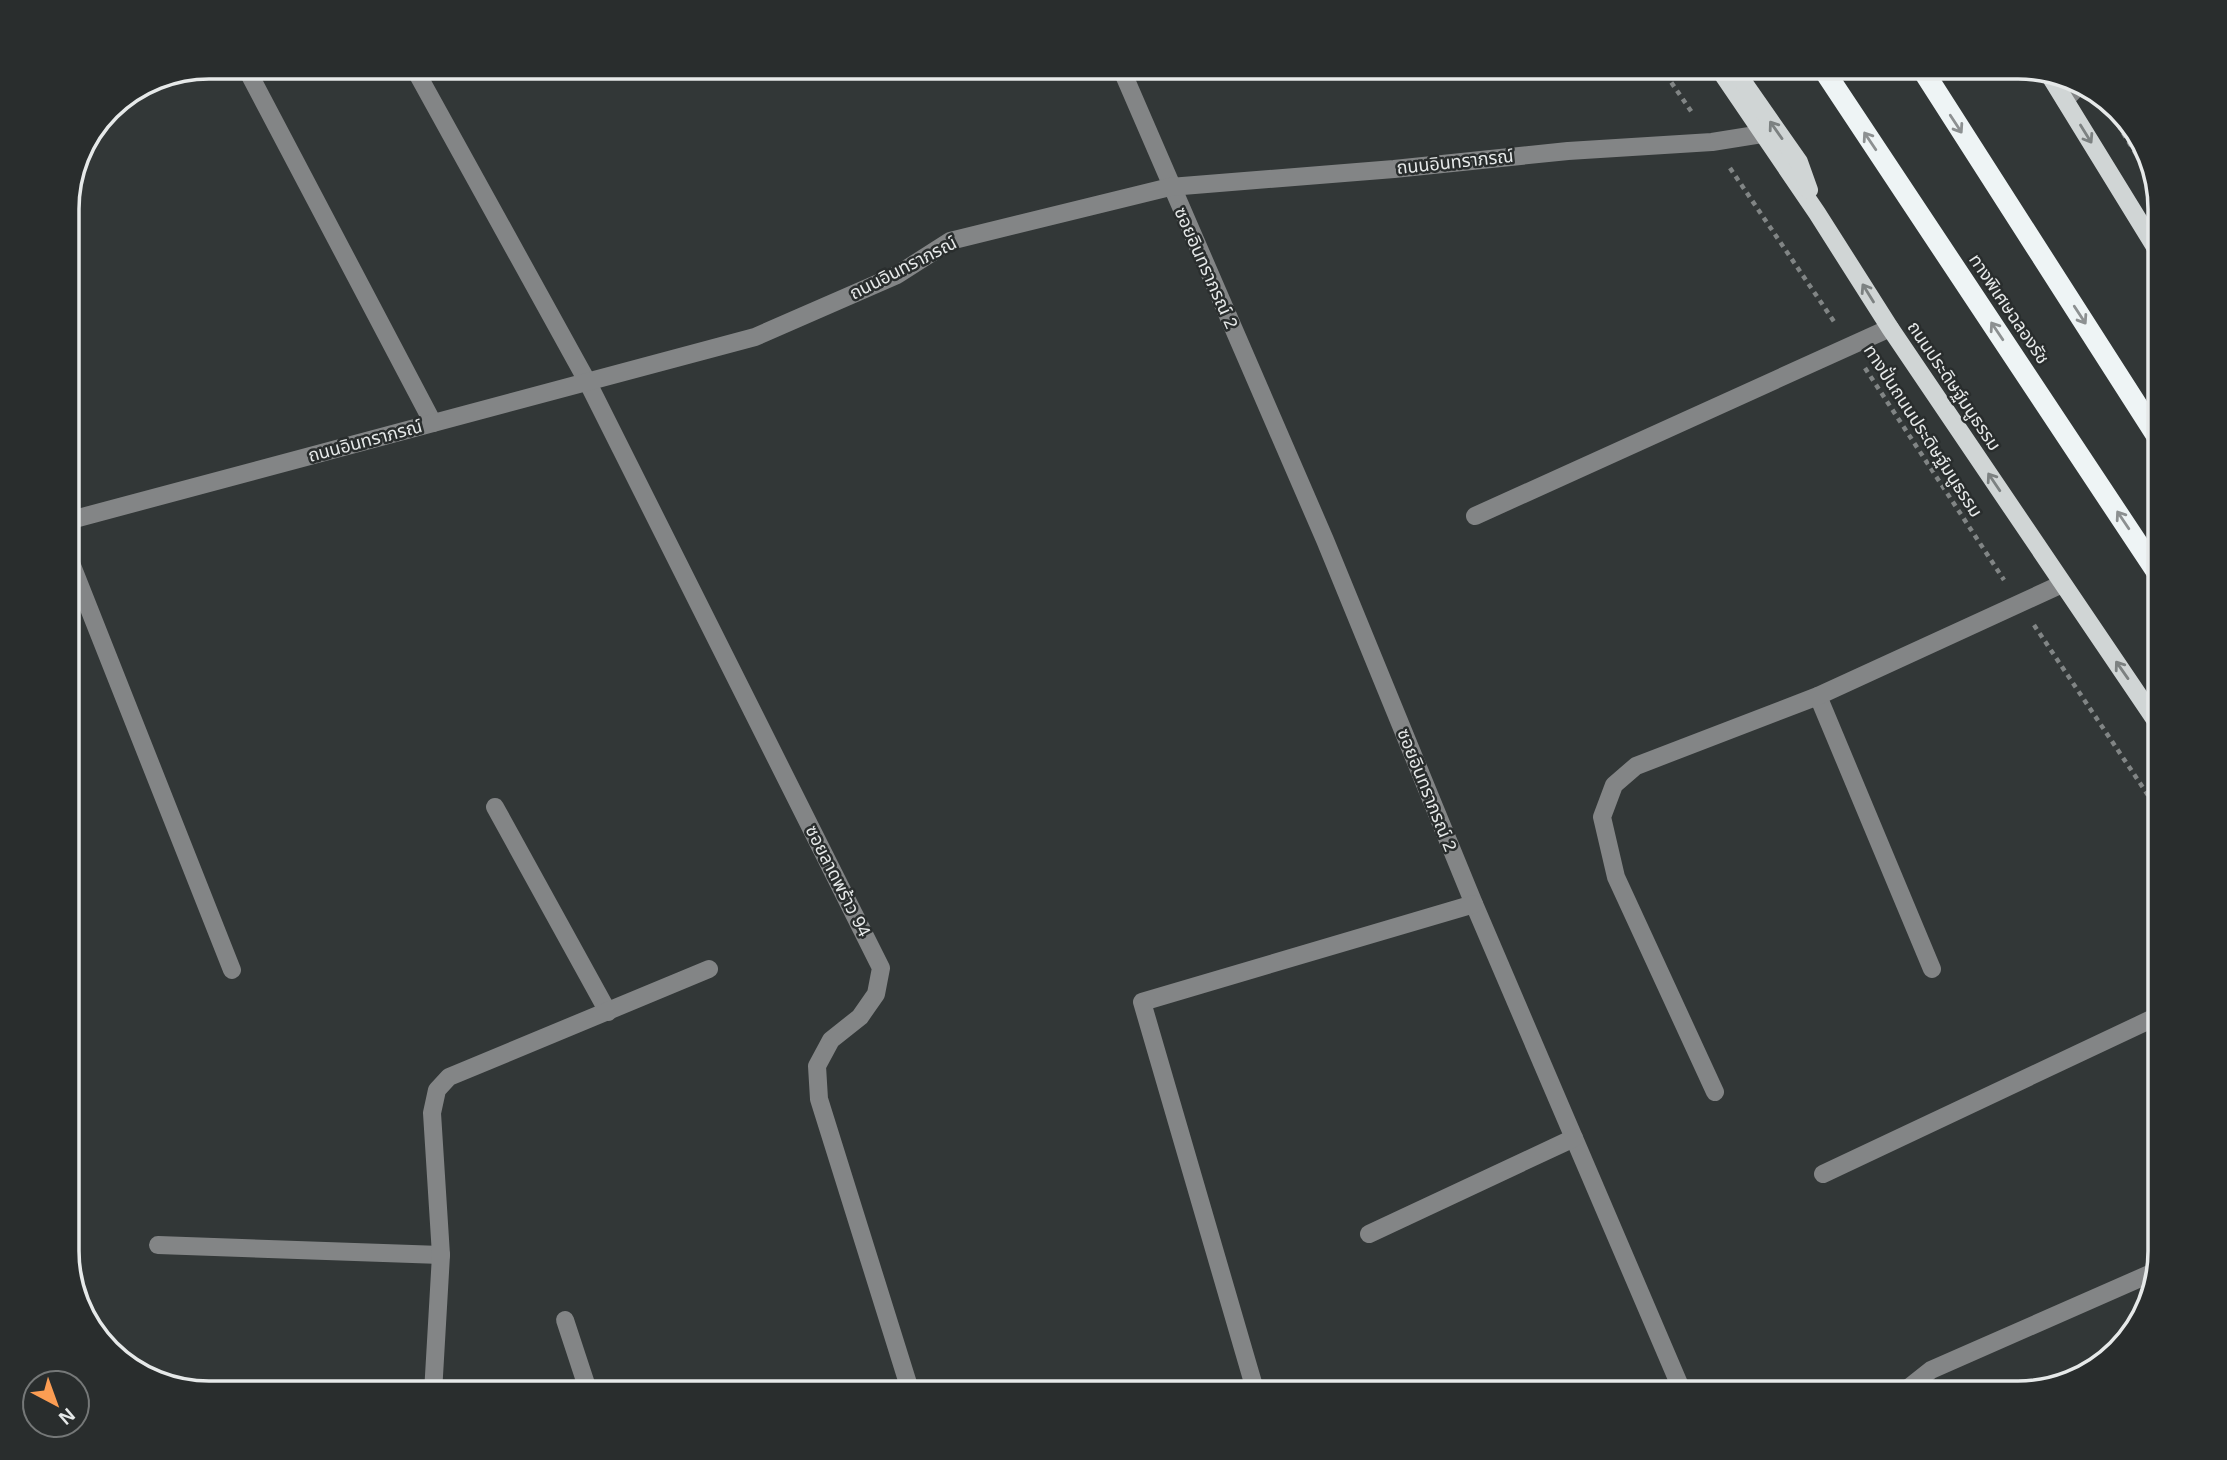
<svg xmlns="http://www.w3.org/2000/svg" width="2227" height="1460" viewBox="0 0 2227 1460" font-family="Arial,'Noto Sans Thai',sans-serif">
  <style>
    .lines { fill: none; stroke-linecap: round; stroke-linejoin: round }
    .path { stroke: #818585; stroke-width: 4.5; stroke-dasharray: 5 5; stroke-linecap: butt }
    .minor { stroke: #838586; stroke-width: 18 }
    .major { stroke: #d0d5d5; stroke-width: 18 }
    .highway { stroke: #eef4f5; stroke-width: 21 }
    .oneway { stroke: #8c9091 }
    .oneway2 { stroke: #7c8181 }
    .labels { text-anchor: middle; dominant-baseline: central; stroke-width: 5; stroke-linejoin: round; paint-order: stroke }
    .street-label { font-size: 18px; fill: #e6e9e9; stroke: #292d2d }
    .rim { fill: none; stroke: #e6e9e9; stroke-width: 3.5 }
  </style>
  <rect width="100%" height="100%" fill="#323737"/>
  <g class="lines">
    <!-- path -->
    <g class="path">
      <path d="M1660,66L1693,114"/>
      <path d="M2102,99L2153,181"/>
      <path d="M1730,168L1835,323"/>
      <path d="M1865,368L2004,580"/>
      <path d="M2034,625L2160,813"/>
    </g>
    <!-- minor -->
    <g class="minor">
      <path d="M245,66L433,423"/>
      <path d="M413,66L587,381L881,968L876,994L860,1017L831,1040L817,1066L819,1099L911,1393"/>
      <path d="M1120,66L1325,540L1474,904L1683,1393"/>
      <path d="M2065,100L2079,85"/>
      <path d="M1475,516L1890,328"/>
      <path d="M67,521L755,337L897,275L950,241L1170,187L1394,169L1568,151L1712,142L1762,134"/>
      <path d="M67,553L232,970"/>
      <path d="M1818,696L1932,969"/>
      <path d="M495,807L608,1012"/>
      <path d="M1715,1092L1616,877L1602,817L1614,785L1636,766L1818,696L2062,584"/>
      <path d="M1823,1174L2160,1015"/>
      <path d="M1369,1234L1574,1138"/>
      <path d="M158,1245L441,1255"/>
      <path d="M565,1320L589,1393"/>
      <path d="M433,1393L441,1255L432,1113L437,1090L449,1077L709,969"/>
      <path d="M1256,1393L1142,1002L1474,904"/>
      <path d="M1902,1393L1931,1370L2154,1272"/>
    </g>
    <!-- major -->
    <g class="major">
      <path d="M1717,66L1817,213L1890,328L2160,727"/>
      <path d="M1732,66L1799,162L1809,190"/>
      <path d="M2050,76L2160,255"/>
    </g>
    <!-- highway -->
    <g class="highway">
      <path d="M1821,66L2160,577"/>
      <path d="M1920,66L2160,441"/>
    </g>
  </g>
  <!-- one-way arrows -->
  <defs><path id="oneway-shaft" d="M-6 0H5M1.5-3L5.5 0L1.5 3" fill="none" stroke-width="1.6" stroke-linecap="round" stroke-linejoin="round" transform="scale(1.75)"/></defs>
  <g class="oneway">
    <use href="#oneway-shaft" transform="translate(1956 124) rotate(57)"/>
    <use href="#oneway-shaft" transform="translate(1870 141) rotate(-124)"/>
    <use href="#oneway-shaft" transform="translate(2080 315) rotate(57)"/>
    <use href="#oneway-shaft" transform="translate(1997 331) rotate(-124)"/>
    <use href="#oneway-shaft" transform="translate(2123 520) rotate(-124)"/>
  </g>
  <g class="oneway2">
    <use href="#oneway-shaft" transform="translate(1776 130) rotate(-125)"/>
    <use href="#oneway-shaft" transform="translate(2086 134) rotate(58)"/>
    <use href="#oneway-shaft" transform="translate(1868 293) rotate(-122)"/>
    <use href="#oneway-shaft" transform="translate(1994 482) rotate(-124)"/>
    <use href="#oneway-shaft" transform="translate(2122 670) rotate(-125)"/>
  </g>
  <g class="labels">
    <!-- street labels -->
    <g class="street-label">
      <text transform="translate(1455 162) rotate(-6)">ถนนอินทราภรณ์</text>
      <text transform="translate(903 268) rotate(-27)">ถนนอินทราภรณ์</text>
      <text transform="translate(1206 268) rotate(66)">ซอยอินทราภรณ์ 2</text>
      <text transform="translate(2009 309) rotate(56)">ทางพิเศษฉลองรัช</text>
      <text transform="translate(1954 386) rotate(56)">ถนนประดิษฐ์มนูธรรม</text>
      <text transform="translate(1923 431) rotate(57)">ทางปั่นถนนประดิษฐ์มนูธรรม</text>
      <text transform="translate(365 441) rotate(-15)">ถนนอินทราภรณ์</text>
      <text transform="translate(1427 790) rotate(68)">ซอยอินทราภรณ์ 2</text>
      <text transform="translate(838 881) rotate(63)">ซอยลาดพร้าว 94</text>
    </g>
  </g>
  <!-- crop -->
  <path d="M0 0H2227V1460H0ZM209 79H2018A130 130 0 0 1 2148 209V1251A130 130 0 0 1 2018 1381H209A130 130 0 0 1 79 1251V209A130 130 0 0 1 209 79Z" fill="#292d2d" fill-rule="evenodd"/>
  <path class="rim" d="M209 79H2018A130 130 0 0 1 2148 209V1251A130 130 0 0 1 2018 1381H209A130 130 0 0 1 79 1251V209A130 130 0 0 1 209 79Z"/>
  <!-- north arrow -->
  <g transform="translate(56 1404) rotate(139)"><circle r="33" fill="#292d2d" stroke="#757878" stroke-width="2"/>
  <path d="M0-5L12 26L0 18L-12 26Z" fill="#fc9d53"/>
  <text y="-10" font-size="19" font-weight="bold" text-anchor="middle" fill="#e6e9e9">N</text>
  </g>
</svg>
